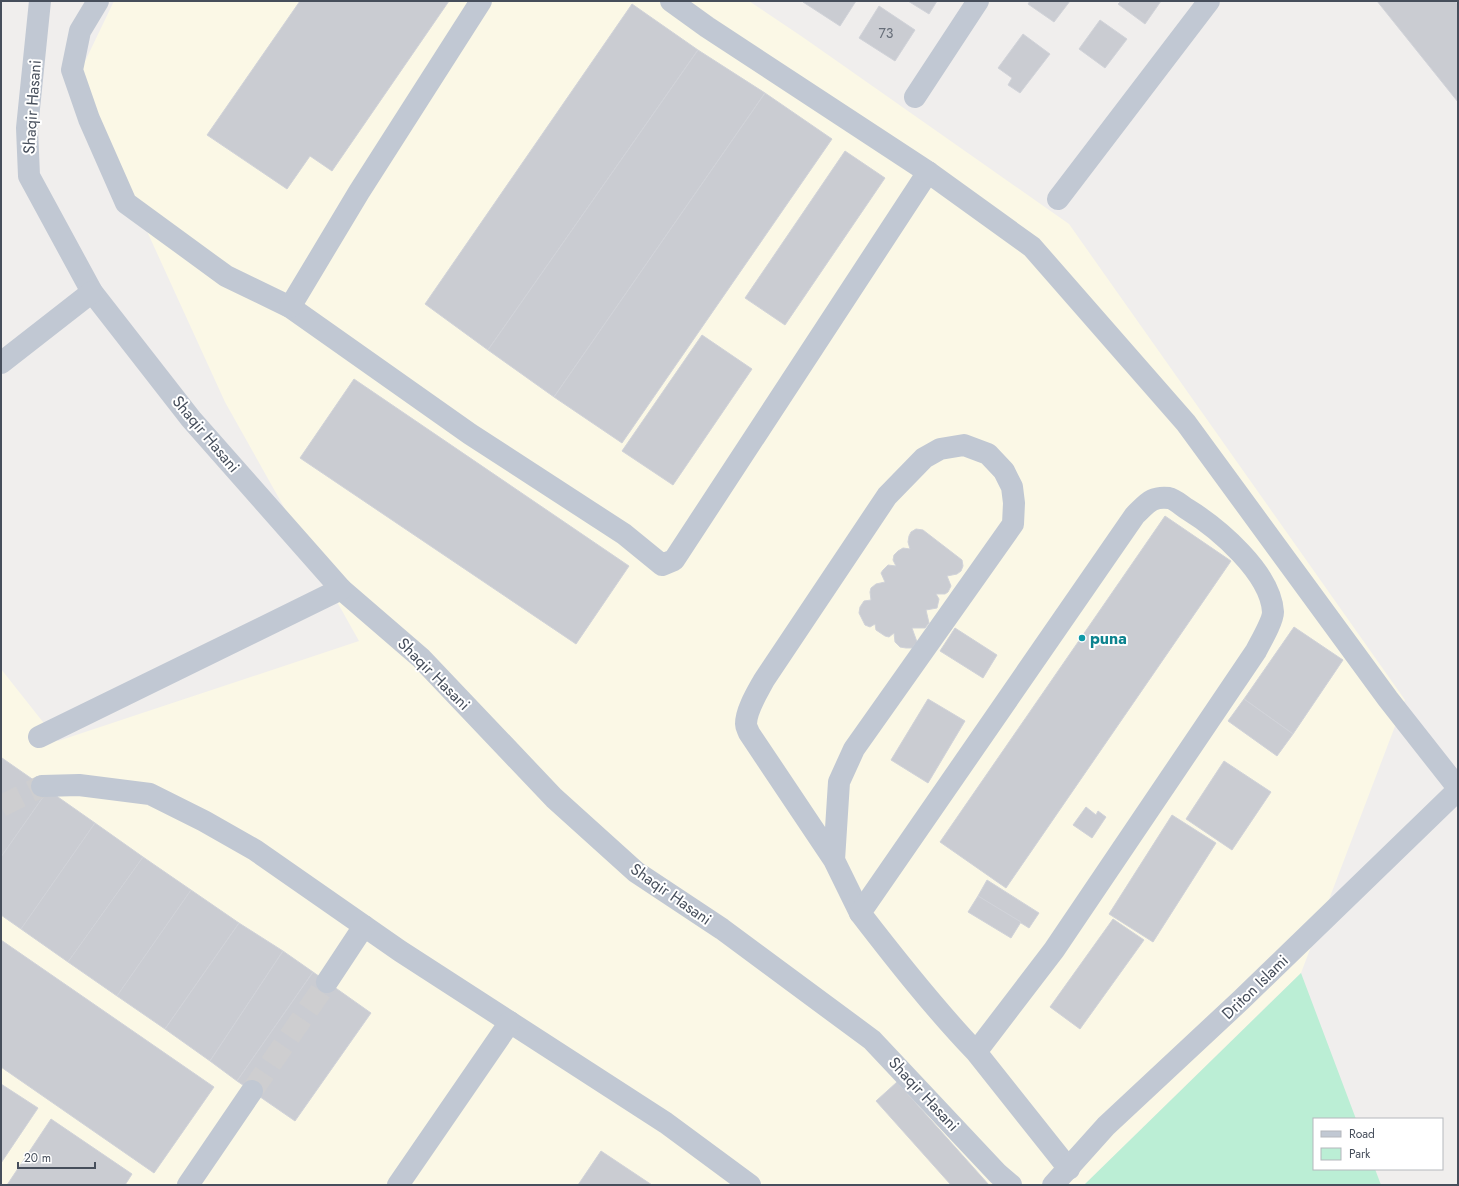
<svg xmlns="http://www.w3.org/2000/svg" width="1459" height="1186" viewBox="0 0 1459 1186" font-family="Jost,sans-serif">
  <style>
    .commercial { fill: #fbf8e6 }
    .green { fill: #bbeed5 }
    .building { fill: #caccd2; stroke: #d1d3d9 }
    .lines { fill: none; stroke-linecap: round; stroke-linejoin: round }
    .minor-tunnel { stroke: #ceced0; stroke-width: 22; stroke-dasharray: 22 11; stroke-linecap: butt }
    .minor { stroke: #c1c8d3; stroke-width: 22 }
    .culture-dot { fill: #0f9aa8; stroke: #fff; stroke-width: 1.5 }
    .labels { text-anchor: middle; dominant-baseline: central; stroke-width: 4; stroke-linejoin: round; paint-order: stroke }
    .number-label { font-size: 14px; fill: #676e79 }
    .street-label { font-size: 16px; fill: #464e5b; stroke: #fff }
    .culture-label { font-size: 16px; font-weight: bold; fill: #0d838f; stroke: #fff; text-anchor: start }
  </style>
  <rect width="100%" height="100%" fill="#f0eeed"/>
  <!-- commercial -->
  <path class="commercial" d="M114,1H749L804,38L1069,224L1405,700L1301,973L1084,1185H1V669L58,741L359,641L225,402L77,78Z"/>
  <!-- green -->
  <path class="green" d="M1301,973L1356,1119H1314V1169H1375L1381,1185H1084Z"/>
  <!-- building -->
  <g class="building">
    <path d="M300,1H449L332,171L310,156L287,189L207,135Z"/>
    <path d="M804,1H856L840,26L803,2Z"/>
    <path d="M908,1H937L929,14Z"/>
    <path d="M1030,1H1070L1054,22L1028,4Z"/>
    <path d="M1121,1H1161L1145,24L1118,4Z"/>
    <path d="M1377,1H1455L1458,5V102Z"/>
    <path d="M632,4L698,50L488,350L425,304Z"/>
    <path d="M879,6L915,30L895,61L859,38Z"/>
    <path d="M1100,20L1127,39L1105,68L1079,49Z"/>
    <path d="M1023,34L1050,54L1020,93L1008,85L1012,78L998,68Z"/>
    <path d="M698,50L765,93L554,397L488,350Z"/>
    <path d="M765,93L832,139L622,443L554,397Z"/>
    <path d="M845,151L885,178L785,325L745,298Z"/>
    <path d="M702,335L752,369L673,485L622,451Z"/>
    <path d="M354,379L629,566L576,644L300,458Z"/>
    <path d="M1165,516L1231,561L1006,888L940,842Z"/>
    <path d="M916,529L923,530L962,560L963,566L961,571L957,574L947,576L951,586L948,592L945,594H936L939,599L937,608L926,610L929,623L925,628H912L917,642L912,648H906L900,647L895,642L894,633L889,637L885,636L876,630L875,624L870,627L865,625L859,613L860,607L864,601L871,600L870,592L871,588L876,584L885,582L881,573L883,570L888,565L896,566L893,560L894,555L898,551L903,548L910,549L908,542L909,536L911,532Z"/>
    <path d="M1294,627L1343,660L1293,734L1244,699Z"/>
    <path d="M955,628L997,655L983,678L940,651Z"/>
    <path d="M928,699L965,721L928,783L891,760Z"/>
    <path d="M1244,699L1293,734L1277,756L1228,721Z"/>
    <path d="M2,758L48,790L1,857V760Z"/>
    <path d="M1224,761L1271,792L1232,850L1186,819Z"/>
    <path d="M48,790L95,823L21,929L1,915V857Z"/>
    <path d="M1086,807L1096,815L1098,811L1106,817L1092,838L1073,825Z"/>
    <path d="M1172,815L1216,843L1153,942L1109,914Z"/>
    <path d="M95,823L143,857L68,962L21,929Z"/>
    <path d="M143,857L191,890L117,996L68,962Z"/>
    <path d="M987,880L1039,913L1029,928L978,896Z"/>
    <path d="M191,890L239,923L165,1029L117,996Z"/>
    <path d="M978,896L1021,922L1011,938L968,912Z"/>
    <path d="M1113,919L1144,940L1080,1029L1050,1007Z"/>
    <path d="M239,923L283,951L210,1061L165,1029Z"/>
    <path d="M1,940L214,1087L154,1173L1,1067Z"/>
    <path d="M283,951L313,972L237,1081L210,1061Z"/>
    <path d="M313,972L371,1013L295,1121L237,1081Z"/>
    <path d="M897,1082L989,1185H951L876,1101Z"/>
    <path d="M1,1084L38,1108L1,1163Z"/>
    <path d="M51,1119L132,1174L125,1185H7Z"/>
    <path d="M601,1151L652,1185H578Z"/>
  </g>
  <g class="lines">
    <!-- minor-tunnel -->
    <g class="minor-tunnel">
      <path d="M1,806L42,786"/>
      <path d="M252,1091L327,982"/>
    </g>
    <!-- minor -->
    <g class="minor">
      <path d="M40,1L27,128L29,176L92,292L191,419L341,589L421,658L554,798L636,872L722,929L872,1040L998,1174L1011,1185"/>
      <path d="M98,1L80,31L72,70L89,119L126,203L226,276L290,307L470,434L624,534L662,565L674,560L928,172"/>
      <path d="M671,1L707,27L928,172L1032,247L1186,423L1388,699L1458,788"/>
      <path d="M915,97L978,1"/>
      <path d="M1058,199L1209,1"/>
      <path d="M290,307L359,192L481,1"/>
      <path d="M1,363L92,292"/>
      <path d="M39,737L341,589"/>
      <path d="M42,786L79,785L150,794L204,821L255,850L400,951L666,1123L750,1185"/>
      <path d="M834,860L749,733C748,730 746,727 746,724C746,710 758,691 764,680L887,496L924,458L940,449L964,445L988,454L1004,471L1012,487L1014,503L1013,524L854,749L839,782L834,860L860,913"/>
      <path d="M327,982L364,926"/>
      <path d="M976,1052C934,1008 897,961 860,913L1135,515C1147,504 1151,496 1169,498C1175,499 1182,506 1187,509C1218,528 1271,573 1273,612C1273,621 1260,643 1256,651L1054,950L976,1052L1069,1169"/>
      <path d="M188,1185L252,1091"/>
      <path d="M398,1185L510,1022"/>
      <path d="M1053,1185L1106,1126L1241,1000L1458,790"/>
    </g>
  </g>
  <!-- markers -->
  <circle class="culture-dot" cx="1082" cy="638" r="4"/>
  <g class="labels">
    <!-- number labels -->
    <g class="number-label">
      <text x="886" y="33">73</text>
    </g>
    <!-- street labels -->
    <g class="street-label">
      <text transform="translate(32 107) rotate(-86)">Shaqir Hasani</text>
      <text transform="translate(206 434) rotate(50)">Shaqir Hasani</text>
      <text transform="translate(434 674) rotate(45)">Shaqir Hasani</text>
      <text transform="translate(671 894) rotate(35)">Shaqir Hasani</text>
      <text transform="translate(1255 987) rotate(-44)">Driton Islami</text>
      <text transform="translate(924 1094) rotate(47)">Shaqir Hasani</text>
    </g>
    <!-- culture labels -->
    <g class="culture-label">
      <text x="1090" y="638">puna</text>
    </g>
  </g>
  <!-- border -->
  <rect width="1459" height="1186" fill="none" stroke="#464e5b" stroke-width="4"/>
  <!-- legend -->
  <rect x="1313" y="1118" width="130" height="52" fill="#ffffff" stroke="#b5b8bd"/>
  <rect x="1321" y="1131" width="20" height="6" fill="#c1c8d3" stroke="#b5b8bd"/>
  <text x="1349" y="1138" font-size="12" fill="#464e5b">Road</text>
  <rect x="1321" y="1148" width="20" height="12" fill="#bbeed5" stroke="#b5b8bd"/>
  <text x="1349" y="1158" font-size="12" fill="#464e5b">Park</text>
  <!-- scale -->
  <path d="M18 1162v6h77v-6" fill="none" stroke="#464e5b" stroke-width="2"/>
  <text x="24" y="1162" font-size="12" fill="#464e5b" stroke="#ffffff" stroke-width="3" paint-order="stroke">20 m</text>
</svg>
